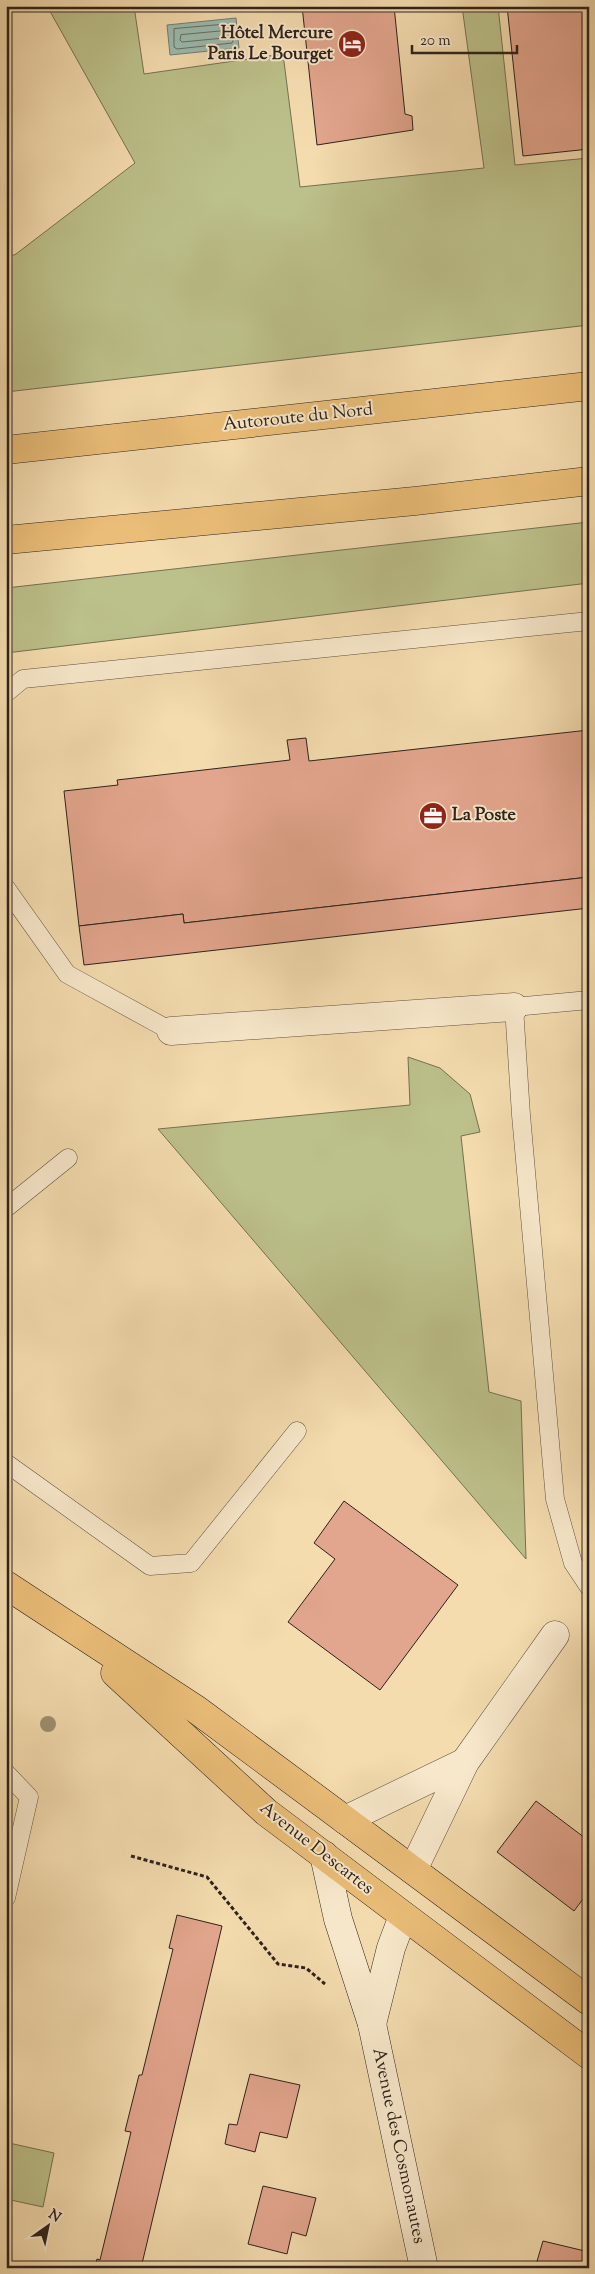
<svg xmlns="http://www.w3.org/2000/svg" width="595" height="2274" viewBox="0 0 595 2274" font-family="'Sorts Mill Goudy',serif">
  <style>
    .green { fill: #bcc08a; stroke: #757152 }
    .water { fill: #9cbbaf; stroke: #707e74 }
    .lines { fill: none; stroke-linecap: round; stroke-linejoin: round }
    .shore { stroke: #656e65; stroke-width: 1 }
    .building { fill: #e2a58d; stroke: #2e221b }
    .service-casing { stroke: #605040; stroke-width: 19 }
    .minor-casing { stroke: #605040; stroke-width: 29 }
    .secondary-casing { stroke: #2e221b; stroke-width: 29 }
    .primary-casing { stroke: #2e221b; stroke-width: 29 }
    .motorway-casing { stroke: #2e221b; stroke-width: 29 }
    .path { stroke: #2e221b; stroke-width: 3; stroke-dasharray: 4 2.5; stroke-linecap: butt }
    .service { stroke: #f8e8cb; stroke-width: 18 }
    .minor { stroke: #f8e8cb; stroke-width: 28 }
    .secondary { stroke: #f8e8cb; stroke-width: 28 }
    .primary { stroke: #eabe78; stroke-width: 28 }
    .motorway { stroke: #eabe78; stroke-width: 28 }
    .tree { fill: #9f9070 }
    .labels { text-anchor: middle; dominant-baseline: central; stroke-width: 4; stroke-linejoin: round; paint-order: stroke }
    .poi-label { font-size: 18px; font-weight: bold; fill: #2e221b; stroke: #f8e8cb; text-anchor: end }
    .street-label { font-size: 18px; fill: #2e221b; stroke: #f8e8cb }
  </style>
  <rect width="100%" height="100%" fill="#f4dcaf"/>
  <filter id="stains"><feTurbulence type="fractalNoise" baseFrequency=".004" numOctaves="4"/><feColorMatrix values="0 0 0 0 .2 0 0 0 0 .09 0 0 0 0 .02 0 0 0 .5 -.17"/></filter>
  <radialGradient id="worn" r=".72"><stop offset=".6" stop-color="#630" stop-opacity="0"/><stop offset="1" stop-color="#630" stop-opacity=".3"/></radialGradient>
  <!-- green -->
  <g class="green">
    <path d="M47,6H134L144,74L283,54L300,187L484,168L462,6H498L515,165L589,158V325L6,392V258L16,254L135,163Z"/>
    <path d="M589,522V583L6,653V588Z"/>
    <path d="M408,1057L440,1068L470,1094L480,1132L461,1136L489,1392L521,1401L526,1559L158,1129L410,1105Z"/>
    <path d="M9,2143L54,2153L43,2207L6,2199V2154Z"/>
  </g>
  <!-- water -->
  <path class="water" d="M236,18L239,48L170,55L167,25Z"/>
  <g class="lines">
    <!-- shore -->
    <g class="shore">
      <path d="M230,24L233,41L232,43L177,49L174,47V29Z"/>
      <path d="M224,31L226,35L224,38L182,42L180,40L181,35Z"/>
    </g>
  </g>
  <!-- building -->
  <g class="building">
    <path d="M302,6H394L405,114L412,116L413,130L317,145Z"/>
    <path d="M507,6H589V149L523,156Z"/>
    <path d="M589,730V877L184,923L183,914L79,926L64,791L118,785L117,780L290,760L287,740L306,738L309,761Z"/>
    <path d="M589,877V908L84,965L79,926L183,914L184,923Z"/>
    <path d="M344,1501L458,1585L380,1690L288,1622L335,1559L314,1543Z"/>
    <path d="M536,1801L589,1841V1891L574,1911L497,1852Z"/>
    <path d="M177,1915L222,1926L141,2268H95L97,2259L100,2260L131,2132L125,2131L139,2075H142L173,1949L169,1948Z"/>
    <path d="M250,2074L300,2085L287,2138L260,2132L255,2152L225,2144L229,2124L237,2125Z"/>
    <path d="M263,2186L316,2198L306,2236L292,2232L287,2254L248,2244Z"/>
    <path d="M543,2241L589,2252V2268H535Z"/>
    <path d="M6,2262L28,2268H6Z"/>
  </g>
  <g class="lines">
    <defs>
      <g id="service">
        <path d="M6,693L23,679L589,621"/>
        <path d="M6,888L67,974L171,1031"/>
        <path d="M589,1000L514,1007L521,1115L555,1499L573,1563L589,1587"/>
        <path d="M6,1208L68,1158"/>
        <path d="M6,1463L150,1566L191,1563L297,1431"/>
        <path d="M6,1773L29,1797L6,1898"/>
      </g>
      <g id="minor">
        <path d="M171,1031L514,1007"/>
        <path d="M345,1820L465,1762"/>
        <path d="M413,1870L465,1762L555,1635"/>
      </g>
      <g id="secondary">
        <path d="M324,1855L338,1919L372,2024L424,2268"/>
        <path d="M372,2024L391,1948L403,1916"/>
      </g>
      <g id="primary">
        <path d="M6,1585L197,1710L589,2001"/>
        <path d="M115,1673L266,1812L589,2055"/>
      </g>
      <g id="motorway">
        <path d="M6,450L589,386"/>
        <path d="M6,540L415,501L589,481"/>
      </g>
    </defs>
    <!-- service casing -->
    <use href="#service" class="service-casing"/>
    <!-- minor casing -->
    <use href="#minor" class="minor-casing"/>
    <!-- secondary casing -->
    <use href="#secondary" class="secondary-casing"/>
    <!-- primary casing -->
    <use href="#primary" class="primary-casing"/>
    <!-- motorway casing -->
    <use href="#motorway" class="motorway-casing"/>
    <!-- path -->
    <path class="path" d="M131,1856L207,1877L278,1964L306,1968L325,1984"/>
    <!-- service -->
    <use href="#service" class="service"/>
    <!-- minor -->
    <use href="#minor" class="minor"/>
    <!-- secondary -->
    <use href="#secondary" class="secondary"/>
    <!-- primary -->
    <use href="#primary" class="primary"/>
    <!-- motorway -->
    <use href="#motorway" class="motorway"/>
  </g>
  <!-- trees -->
  <circle class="tree" cx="48" cy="1724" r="8"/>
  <!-- icons -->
  <defs>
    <symbol id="hotel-disc" viewBox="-11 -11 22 22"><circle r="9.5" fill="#8f2418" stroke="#f8e8cb"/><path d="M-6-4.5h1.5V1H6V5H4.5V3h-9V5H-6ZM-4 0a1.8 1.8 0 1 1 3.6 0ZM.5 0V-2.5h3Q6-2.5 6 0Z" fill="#fff"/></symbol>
    <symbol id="office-disc" viewBox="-11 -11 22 22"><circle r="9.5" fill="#8f2418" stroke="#f8e8cb"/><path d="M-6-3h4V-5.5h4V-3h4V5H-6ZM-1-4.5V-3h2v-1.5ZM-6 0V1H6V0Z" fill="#fff"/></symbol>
  </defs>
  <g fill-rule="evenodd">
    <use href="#hotel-disc" x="336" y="28" width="32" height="32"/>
    <use href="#office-disc" x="417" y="800" width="32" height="32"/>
  </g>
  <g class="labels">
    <!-- poi labels -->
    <g class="poi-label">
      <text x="333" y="34">Hôtel Mercure<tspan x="333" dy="21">Paris Le Bourget</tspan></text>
      <text x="452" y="816" text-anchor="start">La Poste</text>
    </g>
    <!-- street labels -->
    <g class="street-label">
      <text transform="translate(298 418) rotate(-6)">Autoroute du Nord</text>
      <text transform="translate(316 1849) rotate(38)">Avenue Descartes</text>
      <text transform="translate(398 2146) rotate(78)">Avenue des Cosmonautes</text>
    </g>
  </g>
  <!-- margin -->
  <rect width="595" height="2274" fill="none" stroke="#f4dcaf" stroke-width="25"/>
  <rect x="8" y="8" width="580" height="2259" fill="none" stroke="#2e221b" stroke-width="2.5"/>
  <rect x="12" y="12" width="570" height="2249" fill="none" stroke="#2e221b"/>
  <!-- north arrow -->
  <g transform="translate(48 2226) rotate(33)" stroke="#f8e8cb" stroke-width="4" paint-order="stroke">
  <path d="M0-4L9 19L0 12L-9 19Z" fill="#2e221b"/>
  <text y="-8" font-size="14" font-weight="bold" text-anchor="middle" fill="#2e221b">N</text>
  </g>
  <!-- scale -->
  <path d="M412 45v8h105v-8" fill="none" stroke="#2e221b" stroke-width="2.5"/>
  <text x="420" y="45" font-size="15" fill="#2e221b" stroke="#f8e8cb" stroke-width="4" paint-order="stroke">20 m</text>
  <rect width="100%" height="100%" filter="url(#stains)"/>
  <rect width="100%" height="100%" fill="url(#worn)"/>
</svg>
